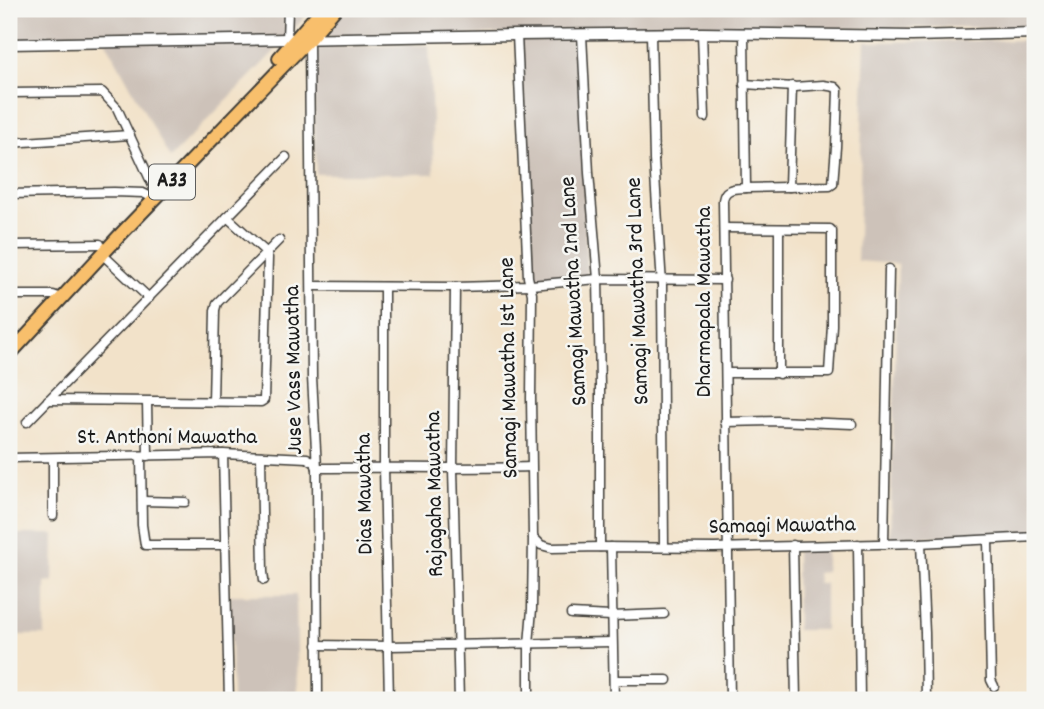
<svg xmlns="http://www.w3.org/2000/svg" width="1044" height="709" viewBox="0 0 1044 709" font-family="Dekko,sans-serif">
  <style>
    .industrial { fill: #cdc2b9 }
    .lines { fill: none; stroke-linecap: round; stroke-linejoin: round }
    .minor-casing { stroke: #3c3a36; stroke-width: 11 }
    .tertiary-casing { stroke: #3c3a36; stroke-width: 13 }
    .trunk-casing { stroke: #3c3a36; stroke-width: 16 }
    .minor { stroke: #fff; stroke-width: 8 }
    .tertiary { stroke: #fff; stroke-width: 10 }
    .trunk { stroke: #f8bf6c; stroke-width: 12 }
    .labels { text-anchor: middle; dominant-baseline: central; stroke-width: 5; stroke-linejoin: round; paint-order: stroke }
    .shield { fill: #f6f6f2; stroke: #5d5d5c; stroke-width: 2 }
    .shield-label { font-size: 21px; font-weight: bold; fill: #1c1c1c }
    .street-label { font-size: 23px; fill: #1c1c1c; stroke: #f6f6f2 }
  </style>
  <rect width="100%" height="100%" fill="#f6f6f2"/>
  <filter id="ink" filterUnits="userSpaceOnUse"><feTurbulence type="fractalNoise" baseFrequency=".0143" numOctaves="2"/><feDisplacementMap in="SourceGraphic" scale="14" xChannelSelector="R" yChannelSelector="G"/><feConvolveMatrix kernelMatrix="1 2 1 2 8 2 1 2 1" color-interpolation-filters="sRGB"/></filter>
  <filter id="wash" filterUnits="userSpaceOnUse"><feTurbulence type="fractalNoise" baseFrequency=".00686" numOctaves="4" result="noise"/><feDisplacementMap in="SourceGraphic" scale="28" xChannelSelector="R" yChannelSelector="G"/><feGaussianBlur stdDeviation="1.57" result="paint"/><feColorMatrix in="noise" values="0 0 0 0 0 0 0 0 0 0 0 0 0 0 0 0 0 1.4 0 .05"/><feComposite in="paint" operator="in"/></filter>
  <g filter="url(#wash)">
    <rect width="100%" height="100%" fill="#f2e2c9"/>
    <!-- industrial -->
    <g class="industrial">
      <path d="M9,9H312L271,55L170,158L104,38L9,39Z"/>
      <path d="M345,9H1035V28L946,27L332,37L324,31Z"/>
      <path d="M579,37L587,279L529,281L522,58L518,39Z"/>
      <path d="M1035,40V535L890,537L898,264L857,261L865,42Z"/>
      <path d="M429,45L434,174H316L313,47Z"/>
      <path d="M9,534H54L53,582H45V635H9Z"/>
      <path d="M826,549V572L817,573L818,583H825V630H797L796,550Z"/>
      <path d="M230,595H296L298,700H232Z"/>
    </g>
  </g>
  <g filter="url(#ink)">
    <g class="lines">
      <defs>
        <g id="minor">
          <path d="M702,33L705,117"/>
          <path d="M651,34L654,160L662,285L664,547"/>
          <path d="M517,35L528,277L532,294L531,398L533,537L532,609L529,644V700"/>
          <path d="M582,35L589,173L598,279L600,386V547"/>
          <path d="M309,39L312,377L317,468L318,700"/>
          <path d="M287,40L288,9"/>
          <path d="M744,84L794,87L823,85L835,87L838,90L836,147L833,184L830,186L746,188"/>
          <path d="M9,93L102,92L117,108L154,188L160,194"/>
          <path d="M9,143L130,135"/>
          <path d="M789,187L792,86"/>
          <path d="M9,194L114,192L143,193L155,199"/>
          <path d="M724,228L830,229L832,231V325L829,373H726"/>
          <path d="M9,245L100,244"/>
          <path d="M102,254L149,298"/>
          <path d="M312,286L455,287L531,285L598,279L725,280"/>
          <path d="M384,287V467L389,700"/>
          <path d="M455,287L453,469L459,700"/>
          <path d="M9,295H53L61,298"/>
          <path d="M779,374V229"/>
          <path d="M48,400L261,402L264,400L268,258L266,252L227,217"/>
          <path d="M147,402L148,456"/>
          <path d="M213,402L215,310L217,303L279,240"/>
          <path d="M27,422L286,157"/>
          <path d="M725,422L777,421L852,424"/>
          <path d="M223,454L229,700"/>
          <path d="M141,456L142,525L145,545H226"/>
          <path d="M261,456L263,572L264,580"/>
          <path d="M9,458L223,454L307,458L315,463L317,468"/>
          <path d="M53,458V516"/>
          <path d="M317,468C388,467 460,469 531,467"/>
          <path d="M142,501L185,502"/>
          <path d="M533,537L541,545L552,548L600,547L714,548L919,543L1035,537"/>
          <path d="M988,540L991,680L994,686"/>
          <path d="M921,543L925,633L926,700"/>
          <path d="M858,544L860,700"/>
          <path d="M884,544L889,269"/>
          <path d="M793,545L796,700"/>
          <path d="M611,547L614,700"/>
          <path d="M571,614L611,616L664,614"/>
          <path d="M317,645L389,646L612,642"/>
          <path d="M614,680H667"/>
          <path d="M579,700L614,699"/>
          <path d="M730,700L723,200C725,187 736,189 746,188L744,34"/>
        </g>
        <path id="tertiary" d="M9,44L517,35L702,33L912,36L1035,33"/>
        <g id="trunk">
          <path d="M279,58L322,9"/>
          <path d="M9,355L121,234L309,39L335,9"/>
        </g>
      </defs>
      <!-- minor casing -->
      <use href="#minor" class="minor-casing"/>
      <!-- tertiary casing -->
      <use href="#tertiary" class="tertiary-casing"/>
      <!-- trunk casing -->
      <use href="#trunk" class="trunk-casing"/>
      <!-- minor -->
      <use href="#minor" class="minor"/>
      <!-- tertiary -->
      <use href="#tertiary" class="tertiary"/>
      <!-- trunk -->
      <use href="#trunk" class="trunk"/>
    </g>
  </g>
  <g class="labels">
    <!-- shield labels -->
    <rect class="shield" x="149" y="164.5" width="46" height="35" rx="5"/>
    <g class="shield-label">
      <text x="172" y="182">A33</text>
    </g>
    <!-- street labels -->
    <g class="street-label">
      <text transform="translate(575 291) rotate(-93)">Samagi Mawatha 2nd Lane</text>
      <text transform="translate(639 291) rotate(-92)">Samagi Mawatha 3rd Lane</text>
      <text transform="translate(705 302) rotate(-90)">Dharmapala Mawatha</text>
      <text transform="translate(510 368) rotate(-91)">Samagi Mawatha 1st Lane</text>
      <text transform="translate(295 370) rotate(-91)">Juse Vass Mawatha</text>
      <text x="167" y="438">St. Anthoni Mawatha</text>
      <text transform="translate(366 494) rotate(-91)">Dias Mawatha</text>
      <text transform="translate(436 494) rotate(-91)">Rajagaha Mawatha</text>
      <text transform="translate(782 527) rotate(-1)">Samagi Mawatha</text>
    </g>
  </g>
  <!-- margin -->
  <rect width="1044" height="709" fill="none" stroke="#f6f6f2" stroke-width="35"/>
</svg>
